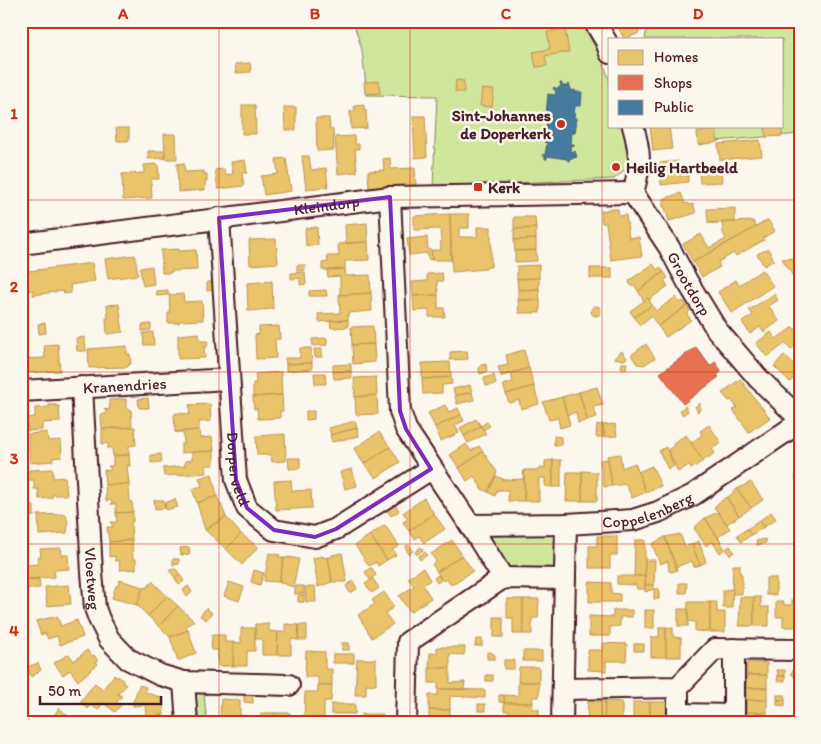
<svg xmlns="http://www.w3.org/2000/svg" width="821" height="744" viewBox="0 0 821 744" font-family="Itim,sans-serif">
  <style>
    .green { fill: #d0e69c; stroke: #8d8264 }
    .homes { fill: #e9c46a; stroke: #b99257 }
    .shops { fill: #e76f51; stroke: #b85746 }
    .public { fill: #457b9d; stroke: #465f7b }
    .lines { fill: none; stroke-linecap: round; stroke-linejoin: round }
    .minor-casing { stroke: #4a1f2b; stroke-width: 24 }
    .minor { stroke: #fbf7ec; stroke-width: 20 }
    .marked { fill: none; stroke: #7b2cbf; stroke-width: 4; stroke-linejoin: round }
    .grid { fill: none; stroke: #c8321e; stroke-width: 1; stroke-opacity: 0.55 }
    .poi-dot { fill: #c8321e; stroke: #fbf7ec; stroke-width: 2 }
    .labels { text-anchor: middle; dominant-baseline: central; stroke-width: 5; stroke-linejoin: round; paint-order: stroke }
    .poi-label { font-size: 16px; font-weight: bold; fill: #4a1f2b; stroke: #fbf7ec; text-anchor: start }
    .street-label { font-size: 16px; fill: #4a1f2b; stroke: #fbf7ec }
    .neatline { fill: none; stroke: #c8321e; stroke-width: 2 }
    .grid-label { font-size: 16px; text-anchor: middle; font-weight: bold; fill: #c8321e }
  </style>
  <rect width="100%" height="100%" fill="#fbf7ec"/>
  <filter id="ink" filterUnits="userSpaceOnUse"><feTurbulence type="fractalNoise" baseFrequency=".02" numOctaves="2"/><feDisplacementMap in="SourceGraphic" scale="10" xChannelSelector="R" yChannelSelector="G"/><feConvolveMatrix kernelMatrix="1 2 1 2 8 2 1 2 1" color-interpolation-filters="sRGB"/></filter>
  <g filter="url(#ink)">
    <!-- green -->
    <g class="green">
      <path d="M353,21H581L603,62L610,82V126H623L628,162L627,168L614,179L433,186L437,96L367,95L362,50Z"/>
      <path d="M648,21H800V134L715,141L713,128L716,126H782V39H645Z"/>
      <path d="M490,530L547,531L554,535L558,542V563L554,568L548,570L510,569L505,565L485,537Z"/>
      <path d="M204,690L209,694L204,695L207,723L192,722L194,694Z"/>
    </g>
    <!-- homes -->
    <g class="homes">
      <path d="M615,21H634L639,33L624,39Z"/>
      <path d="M565,29L569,52L545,56L547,66L536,67L533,52L550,49L547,32Z"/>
      <path d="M250,63L251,72L236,73L235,64Z"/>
      <path d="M456,80L464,81V92H455Z"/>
      <path d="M379,81L380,93L365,94L364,82Z"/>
      <path d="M482,89L494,90L492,107L480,106Z"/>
      <path d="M242,105H255L256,134H242Z"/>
      <path d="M364,105V111L366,110L367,128L351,129L350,111H355L354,106Z"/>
      <path d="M284,107H296V130H285Z"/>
      <path d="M413,116H425L427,157L415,158Z"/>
      <path d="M316,118H329L330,129H333L334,150L317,151Z"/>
      <path d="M650,126H669L672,149L653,151Z"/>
      <path d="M765,126H782V136L766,137Z"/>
      <path d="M116,128H129V141H117Z"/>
      <path d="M716,130L718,142L698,145L697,132Z"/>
      <path d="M164,134H176L177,159H165Z"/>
      <path d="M354,136L355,144H359V149H355L357,172L338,174L335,137Z"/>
      <path d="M760,140L762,156L720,160L718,144Z"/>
      <path d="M148,151H165V158L148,159Z"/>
      <path d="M302,156H309L311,170L326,168L328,187L306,189Z"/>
      <path d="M286,158L291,191L264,195L261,176L278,174L276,159Z"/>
      <path d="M390,158L391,169L415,168L416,186L369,189L368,171L384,170L383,159Z"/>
      <path d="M245,160L247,173H242L244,186L218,189L215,170L224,169L225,175L233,174L231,162Z"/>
      <path d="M678,161L679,176L688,175V182L661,185L660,163Z"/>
      <path d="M184,163L185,172L204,171V174H207V181H205V190L178,192L177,164Z"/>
      <path d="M158,164L159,179H151L152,198L123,200L122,174L144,173V165Z"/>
      <path d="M721,170L722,182L700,183L699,171Z"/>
      <path d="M681,193L685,204L688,203L689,205L693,204L696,213L669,221L665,208L663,207V199Z"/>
      <path d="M735,208V222L708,223L707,209Z"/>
      <path d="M607,209H618L619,216L626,215L629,238L639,237L642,256L611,260L606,223H602L601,211L608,210Z"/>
      <path d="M450,214L451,260H432L431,250H441L440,229L414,230V216Z"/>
      <path d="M450,214H469V228H459V237H477V227H491V267H486V269L452,272Z"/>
      <path d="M514,217H535L536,228L514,229Z"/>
      <path d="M768,220L775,231L763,238L764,240L736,256L734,253L718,262L720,267L702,277L693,262Z"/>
      <path d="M753,221L756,227L693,262L683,244L701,234L709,248L726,239L723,233L722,223H708Z"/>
      <path d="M367,223L368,242L346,243L345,225Z"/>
      <path d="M317,227L318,245L306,246L305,228Z"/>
      <path d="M536,228V239L514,240V229Z"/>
      <path d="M427,237L428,250H431L432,260L428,259L427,253L409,255L407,239Z"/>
      <path d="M276,239L278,263L250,265L249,240Z"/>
      <path d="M536,239V250L515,251L514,240Z"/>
      <path d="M368,242L369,260L345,261V269L322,270V263L328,262L327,256H339L338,244Z"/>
      <path d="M179,249V251L196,250L197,270L171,271V273H162L161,250Z"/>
      <path d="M768,249L774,260L764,266L757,254Z"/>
      <path d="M536,250L537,261L515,262V251Z"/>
      <path d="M135,255L138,275L108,279L105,259Z"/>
      <path d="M800,258V279H795L782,259Z"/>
      <path d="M92,263L95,281L70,285L71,293L64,294L63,291L33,295V290L21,292V272Z"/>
      <path d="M653,264L657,270L660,267L664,272L638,291L635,286H632L629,283L630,280Z"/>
      <path d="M297,265H305V270L297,271Z"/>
      <path d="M539,265V278L517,279V266Z"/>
      <path d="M152,266L154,284L143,286L140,268Z"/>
      <rect x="590" y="268" width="22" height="10"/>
      <path d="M345,269L346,276L370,275L371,293L340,295V276L328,277L327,270Z"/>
      <path d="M762,270L773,286L732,313L718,292L736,280L739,285Z"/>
      <path d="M305,272L306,284L300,285V278L291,279V273Z"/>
      <path d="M664,272L668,278L664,280L668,286L649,300L648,298L644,301L638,291Z"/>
      <path d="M442,273L443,281H437L438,295L413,296L412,282L427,281V274Z"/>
      <path d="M539,278V289L518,290L517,279Z"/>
      <path d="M272,281L273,309L248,311L247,283Z"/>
      <path d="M207,282H213V290L207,291Z"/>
      <path d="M539,289L540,300H518V290Z"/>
      <path d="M168,290V295L157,296L156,291Z"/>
      <path d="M326,290L327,296H309V291Z"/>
      <path d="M371,293L372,311L348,313V320L319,322L318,314L340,313L339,295Z"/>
      <path d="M183,294L184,302L202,301L203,320L179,321V323H168V313H170L169,295Z"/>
      <path d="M774,294L778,300L769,306L779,321L764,332L760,327L750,334L742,322L753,315L749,310Z"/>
      <path d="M438,295V308H444L445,317H429V310L414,311L413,296Z"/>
      <path d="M676,297L680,303L684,301L687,306L658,326L651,316L640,325L634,317L652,305L656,311Z"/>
      <path d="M648,298L652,305L634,317L630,311Z"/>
      <path d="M518,300H540V313H519Z"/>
      <path d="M119,304L123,332L107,334L106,318H108L107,305Z"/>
      <path d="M687,306L690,311L687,314L691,320L666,337L658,326Z"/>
      <circle cx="596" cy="311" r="5"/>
      <path d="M348,320V327L331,328L330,321Z"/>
      <path d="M45,323L46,333L39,334L38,324Z"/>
      <path d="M151,324V330L142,331V325Z"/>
      <path d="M279,326L280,339H275L276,358L256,359L255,335L259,334V327Z"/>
      <path d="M373,326L374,344L352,345L351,327Z"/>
      <path d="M793,327L795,330L800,327V343L791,349L786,343L767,357L756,343L771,332L776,339Z"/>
      <path d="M153,332L154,345H144L143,333Z"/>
      <path d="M199,333L200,341H208L207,347H204L205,358L178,359V335Z"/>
      <path d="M85,337L86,351H77L76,338Z"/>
      <path d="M327,338V345L313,346L312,339Z"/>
      <path d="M58,344L60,371L21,373V359L45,358L44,345Z"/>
      <path d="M374,344L375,362L353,364L352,345Z"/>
      <path d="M646,344L655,358L644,365L637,364L631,355Z"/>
      <path d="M127,346V354H130L131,364L128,365V367L89,368L88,349Z"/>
      <path d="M300,348H311L312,363L286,364L285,358H300Z"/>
      <path d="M314,349H322V357H315Z"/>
      <path d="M524,350L529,368L501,376L498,367L508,365L506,355Z"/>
      <path d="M467,351L468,359L450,360V352Z"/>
      <path d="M622,351L627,358L624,360L614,358Z"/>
      <path d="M784,355L800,370L790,382L774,366Z"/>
      <path d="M450,362L451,377L422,379V363Z"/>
      <path d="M312,363V369L286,371V364Z"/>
      <path d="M622,363H627L626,369L621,368Z"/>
      <path d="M351,364V371L333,372V365Z"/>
      <path d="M486,364L487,372L480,374L479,369L481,365Z"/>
      <path d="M529,368L534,386L506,394L503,385L513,382L511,374L501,376Z"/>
      <path d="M351,371L352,378L334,379L333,372Z"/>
      <path d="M281,372L282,395L253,397V383H256L255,374Z"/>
      <path d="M314,373H325L326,384H315Z"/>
      <path d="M494,375L496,384L486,386L484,378Z"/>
      <path d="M376,377L377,395L355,397L354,378Z"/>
      <path d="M451,377L452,384L442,385V393L423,394L422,379Z"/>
      <path d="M740,379L770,418L749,432L733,410L737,407L731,400L729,401L722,393Z"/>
      <path d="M470,385L472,392L455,396L453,389Z"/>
      <path d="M534,386L539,404L521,409L519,400L509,403L506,394Z"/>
      <path d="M597,387L603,405L593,407L597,417L587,420L579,392Z"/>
      <path d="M472,392L474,400L457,404L455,396Z"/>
      <path d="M579,392L587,420L578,423L576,412L567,415L570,425L562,397Z"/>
      <path d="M282,395L283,411H280V418L258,419L257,408L254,409L253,397Z"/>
      <path d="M377,395L378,414L356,415L355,397Z"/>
      <path d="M562,397L570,425L560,428L558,418L549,420L543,402Z"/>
      <path d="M148,398L149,408H139L138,399Z"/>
      <path d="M126,399V409H131L132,427L102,429L101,414H106V410H104L110,409L109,400Z"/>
      <path d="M700,403V409L698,412L695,407Z"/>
      <path d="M210,404L211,421L199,422V430L175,432L174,415L176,413L190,414L189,405Z"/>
      <path d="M49,405H56V406H59L60,422L42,423V430L28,431L27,418L35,417V408L49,407Z"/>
      <path d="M445,405L449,412L458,408L461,415L435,427L428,413Z"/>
      <path d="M685,406L688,411L683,415L680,410Z"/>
      <path d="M306,411H314V419L306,420Z"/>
      <path d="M461,415L464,421L455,425L459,433L441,441L435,427Z"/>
      <path d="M476,419L481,426L464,436L460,428Z"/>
      <path d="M355,421L357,428L331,435L329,428Z"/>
      <path d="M487,422L490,426L483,430L481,426Z"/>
      <path d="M603,424L604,437H596L597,425Z"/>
      <path d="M615,424L617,436L605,437L603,425Z"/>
      <path d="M709,425L721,443L712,449L715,453L703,461L691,443L702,435L700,431Z"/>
      <path d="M481,426L486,434L468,443L464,436Z"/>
      <path d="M135,427L136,445L129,446V455L113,456L112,448H107L108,447V443L102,444V429Z"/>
      <path d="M357,428L359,436L332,442L330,435Z"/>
      <path d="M199,430L200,438L212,437L214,451L181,453V444H184L183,432H175Z"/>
      <path d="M47,432L48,441L61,440L62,457L52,458L53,461L30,463L28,434Z"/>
      <path d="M379,432L390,447L364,464L354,449Z"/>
      <path d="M285,434L286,461L272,462L271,455H257L256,436Z"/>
      <path d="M686,435L703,461L691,469L689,465L678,472L668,450L674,445L673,443Z"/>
      <path d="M554,436L561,437V445H554Z"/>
      <path d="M466,444L471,451L479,446L483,452L459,468L450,455Z"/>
      <path d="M390,447L400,462L376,478L364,464Z"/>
      <path d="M666,447L674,466L668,469L659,451Z"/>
      <path d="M214,451V465H206L207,473L164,476L163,468L185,466V461L192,460V452Z"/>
      <path d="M483,452L497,472L488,492L480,488L481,487L474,476L467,481L459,468Z"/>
      <path d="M161,454L162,462L151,463V455Z"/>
      <path d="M620,454L622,468L635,463L646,492L632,498L626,484L612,486L607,456Z"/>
      <path d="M129,455L130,466H127L129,484L105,485L104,470L110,471V467L108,466H113V456Z"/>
      <path d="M288,458H300V468L289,469Z"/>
      <path d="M608,459L612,486L604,487L600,460Z"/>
      <path d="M553,460V487L545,486V478H539V501H524V470H539V468H545V461Z"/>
      <rect x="553" y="460" width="8" height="27"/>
      <path d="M652,466L661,486L646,492L638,472Z"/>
      <path d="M53,469V478L65,477L67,495H52V498L39,499L38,489H34V480H29V470Z"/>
      <path d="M352,469L357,486L345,489L340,472Z"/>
      <path d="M524,470V501H508V490H497L495,496L488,492L496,476L503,479L502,480L523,479Z"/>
      <path d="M582,471L597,472V501H582Z"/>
      <path d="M567,472H582V501H566Z"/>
      <path d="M212,474L217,496L197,503L192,489L202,486L199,478Z"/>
      <path d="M800,474V491L795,476Z"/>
      <path d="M291,480L292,491L311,490L312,508L276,510L274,481Z"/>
      <path d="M751,482L763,500L751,508L737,489Z"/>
      <path d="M129,484L130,502H132L133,512L116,513V504H110L112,503L111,500L106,501L105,485Z"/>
      <path d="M737,489L751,508L739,516L727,498Z"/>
      <path d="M217,496L220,504H221L226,517L205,530L197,503Z"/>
      <path d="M726,497L739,516L727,524L714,507Z"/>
      <path d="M424,498L434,514L409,531L403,522L408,519L403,513Z"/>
      <path d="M175,499L178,507L166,510L165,503Z"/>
      <path d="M154,500H164L165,508L155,509Z"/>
      <path d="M395,504L399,511L391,516L387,510Z"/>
      <path d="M34,506V516L21,517V507Z"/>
      <path d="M133,512V522H131L132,540L109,542L107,527H113L111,522H117L116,513Z"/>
      <path d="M718,512L730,529L718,537L721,542L705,518Z"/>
      <path d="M771,512L776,519L764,527L759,521Z"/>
      <path d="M66,514L68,524L67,533L39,535L38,515Z"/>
      <path d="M434,514L445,529L424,543L419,536L415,539L409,531Z"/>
      <path d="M226,517L241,534L226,549L205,530Z"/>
      <path d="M705,518L725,549L720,553L712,541L706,546L694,528Z"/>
      <path d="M759,521L764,527L751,535L747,529Z"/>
      <path d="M385,525L399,546L392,550L396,555L387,560L370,535Z"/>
      <path d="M747,529L751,535L741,542L737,535Z"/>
      <path d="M241,534L258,547L242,565L226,549Z"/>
      <path d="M680,534L685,547L692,544L700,565L694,567L692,561L676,567L665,537Z"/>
      <path d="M370,535L387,560L378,566L376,562L369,566L355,545Z"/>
      <path d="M597,536H617V555H610V568H589V546H597Z"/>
      <path d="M665,537L677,570L672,572L669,571L668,561L660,564L652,544Z"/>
      <path d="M765,539L766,543L757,545L756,541Z"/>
      <path d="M132,540L133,559H136V569L120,570L119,560L114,561L115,560V556L109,557V542Z"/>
      <path d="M452,540L462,555L437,572L432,564L436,561L431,554Z"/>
      <path d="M635,540H645V576H634Z"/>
      <path d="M699,541L706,562L700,565L692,544Z"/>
      <path d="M409,545L413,551L409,554L405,547Z"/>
      <path d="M730,546L734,552L730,555L726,549Z"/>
      <path d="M189,547L190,554L181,555L180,548Z"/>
      <path d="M421,547L423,550L417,555L415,552Z"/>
      <path d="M61,548L62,555H68L69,569L54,570L55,577L28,579L27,565L38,564V557L41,556L40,549Z"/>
      <path d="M425,552L427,555L420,560L418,557Z"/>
      <path d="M269,553L280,555L279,557L284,558L279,582L264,581Z"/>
      <path d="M342,553L347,582H332L328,557H332V555Z"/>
      <path d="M462,555L473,571L451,585L446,579L443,581L437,572Z"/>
      <path d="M323,556L324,558L328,557L332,582L318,587L313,558Z"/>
      <path d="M288,557L299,559L293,587L279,582L284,558H288Z"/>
      <path d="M173,559H179V564L173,565Z"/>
      <path d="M645,560H655L654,585H645Z"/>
      <path d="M733,565H740V574H742V594H732Z"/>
      <path d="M370,568H372L376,575L370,580L365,572Z"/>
      <path d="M423,568L430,580L423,585L431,598L410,612L399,596L414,586L408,578Z"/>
      <path d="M176,569L180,575L175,578L169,570Z"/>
      <path d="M254,570L264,573L260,585L251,582Z"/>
      <path d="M180,575L184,581L179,585L175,578Z"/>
      <path d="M438,575L441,580L437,583L434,578Z"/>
      <path d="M617,576H645V589H637L636,585L617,584Z"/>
      <rect x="766" y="578" width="10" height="17"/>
      <path d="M39,579L40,588L21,589V580Z"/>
      <path d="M373,579L379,588L372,593L365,584Z"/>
      <path d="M120,580L143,587L137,605L112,598L116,586H118Z"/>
      <path d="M152,581L167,596L148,616L137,605L143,587L147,588Z"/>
      <path d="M353,581L357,589L350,593L346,586Z"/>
      <path d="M229,582L244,587L239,601L224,596Z"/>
      <path d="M589,582L611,583V593L620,594V602H589Z"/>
      <path d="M679,583H687L686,593H679Z"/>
      <path d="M69,585L71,604L47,606L45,587Z"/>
      <path d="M645,585H654V589L645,592Z"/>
      <path d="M188,586L192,592L187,597L183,590Z"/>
      <rect x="295" y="586" width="9" height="8"/>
      <path d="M315,586L316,602H306L305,587Z"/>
      <rect x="654" y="589" width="5" height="10"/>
      <path d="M733,589L732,608H723V590Z"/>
      <path d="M384,592L394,607L385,613L393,624L372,638L358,615L375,604L372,600Z"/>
      <path d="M304,595V602H298V596Z"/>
      <path d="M167,596L178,606L159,626L148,616Z"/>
      <path d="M740,597H754V626H739Z"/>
      <path d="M754,597H761V607H769V626H754Z"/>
      <path d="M507,599H523V634H513V618H507Z"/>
      <path d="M523,599H539L538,618H532V634H523Z"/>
      <path d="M792,600H798V627H783V617H776V602H784V605H792Z"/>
      <rect x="798" y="600" width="2" height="27"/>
      <path d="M688,602H710V632L695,631V622L688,621Z"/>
      <path d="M710,602H717V612H725V632H710Z"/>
      <path d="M178,606L194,621L186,626L188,630L170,637L159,626Z"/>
      <path d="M206,608L212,613L206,620L200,616Z"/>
      <rect x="678" y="609" width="10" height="17"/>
      <path d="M613,610H632V617H620V626L610,627V636H589V616L613,617Z"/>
      <rect x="645" y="610" width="9" height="18"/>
      <path d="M57,616L61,626L77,620L83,637L60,645L57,636L48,639L45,633L41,635L36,621Z"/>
      <rect x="494" y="617" width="9" height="20"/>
      <path d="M255,624H269V631L278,632L277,655H262V639H255Z"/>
      <path d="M285,624L299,625L298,640L291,639V655H277L278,632H285Z"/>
      <path d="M299,625H307V640H298Z"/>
      <path d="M659,627H666V657H651V637H659Z"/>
      <path d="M666,627L673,628V637L681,638V657H666Z"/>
      <path d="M241,628H255V651H247V666H233V642L241,643Z"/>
      <path d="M188,630L196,653L178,661L170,637Z"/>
      <path d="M212,635H225V642H233V666H218V650H211Z"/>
      <path d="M476,639H482V646H475Z"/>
      <rect x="342" y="643" width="7" height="7"/>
      <path d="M603,643L627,644L626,661H606V671L588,670V650H603Z"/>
      <rect x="634" y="644" width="10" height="7"/>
      <path d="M437,647H465L464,655L450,654V668H429L430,653H437Z"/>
      <path d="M87,650L92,656L94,655L98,661L96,662L98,664L78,681L70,670L63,675L54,663L69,654L74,661Z"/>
      <path d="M306,651L325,652V669H332V685H318V677H305Z"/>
      <rect x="523" y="651" width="19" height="10"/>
      <path d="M487,652H491L495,655V659H487Z"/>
      <rect x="333" y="654" width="21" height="9"/>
      <path d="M357,659H376V685L366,684V695H355Z"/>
      <rect x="504" y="660" width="10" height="9"/>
      <path d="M747,662L767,663V675H747Z"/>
      <path d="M38,663L41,670L31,677L27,667Z"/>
      <path d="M519,667H539V682H518Z"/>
      <path d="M796,667L800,673L795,678L791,673Z"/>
      <path d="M429,668H450V683L465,682L464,689H438V683H429Z"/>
      <path d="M777,670H785V676H778Z"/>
      <path d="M114,675L117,678L118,676L124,681L122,682L126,685L118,694L122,696L117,702L121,705L115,712L103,703L98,710L91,705L88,709L80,702L95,683L103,689Z"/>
      <rect x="486" y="675" width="7" height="6"/>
      <path d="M747,675H767V688H746Z"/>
      <path d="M778,676H785V681H777Z"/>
      <path d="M518,682H539V697H532L533,703H504V695L518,696Z"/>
      <path d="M139,685L146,687L145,692L163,698L164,715L134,717V715H146L145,705L133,706V702Z"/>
      <path d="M318,685H332L331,701H324V718L304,717L305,692H318Z"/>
      <rect x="746" y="688" width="21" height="12"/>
      <path d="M438,689L485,690V698L450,696V710H429V695H438Z"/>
      <path d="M244,695H253V703L244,702Z"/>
      <path d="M499,695H504V703L499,702Z"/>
      <rect x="777" y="695" width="8" height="5"/>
      <path d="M221,699L240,700V715L247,716V723H220Z"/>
      <path d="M746,700H767V713L746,712Z"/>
      <path d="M777,700H785V706L777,705Z"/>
      <path d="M588,701H605L604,723H587Z"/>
      <path d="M605,701L622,702V723H604Z"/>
      <rect x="633" y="702" width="17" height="21"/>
      <rect x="650" y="702" width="17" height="21"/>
      <path d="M504,703H533L532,709H539V723H509V711H504Z"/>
      <rect x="331" y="704" width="24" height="10"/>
      <rect x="478" y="704" width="7" height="7"/>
      <path d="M59,708L67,715L61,723H49Z"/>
      <rect x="429" y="710" width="21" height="13"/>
      <path d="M746,712L767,713L766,723H746Z"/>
      <path d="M261,713H275V723H260Z"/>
      <rect x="275" y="713" width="15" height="10"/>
      <path d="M362,714H383V723H357L362,718Z"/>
      <path d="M163,715L165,723H134V717Z"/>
      <path d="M21,716L29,722L33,717L41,723H21Z"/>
    </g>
    <!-- shops -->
    <path class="shops" d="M696,347L710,366L715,362L721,370L720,373L717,375L719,377L683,404L660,373Z"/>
    <!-- public -->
    <path class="public" d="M560,83H562V86H568L569,84L572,91L575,90V92H582L581,106H575L574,118H577L575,133H572L571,144H574V146L571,145L570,152L575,151L577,157L570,159L569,161H568L567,159L547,156V159H545V156H543V154L545,155L547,143L544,142V141H547L548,130H546L547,115H548L546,114L548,94L555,95L556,91L553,89L554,87L557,89L561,86Z"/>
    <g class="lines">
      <defs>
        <g id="minor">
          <path d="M594,21L606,41L610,53"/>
          <path id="s1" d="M633,126C641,155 641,164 633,193L669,247L687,281L717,330L758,378L800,419"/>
          <path id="s2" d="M390,197L400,411L406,429L470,525L566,524L633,520L658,512L693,495L800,422"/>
          <path id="s3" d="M219,218L236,480L247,508L274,530L315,537L336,529L431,469"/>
          <path id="s4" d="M21,244L390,197L633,193"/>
          <path id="s5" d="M82,387L92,573L95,608L99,619L109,639L128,659L160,675L184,682L187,723"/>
          <path id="s6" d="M21,391L229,379"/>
          <path d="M470,525L503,578"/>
          <path d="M184,682L289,685"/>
          <path d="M678,687V714L734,715V649"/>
          <path d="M563,689L678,687L715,649L800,650"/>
          <path d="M406,723L408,642L503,578L565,579"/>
          <path d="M562,723L566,524"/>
        </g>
      </defs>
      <!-- minor casing -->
      <use href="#minor" class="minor-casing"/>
      <!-- minor -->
      <use href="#minor" class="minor"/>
    </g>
  </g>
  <!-- marked area -->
  <path class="marked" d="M390,197L400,411L406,429L431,469L336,529L315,537L274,530L247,508L236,480L219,218Z"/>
  <!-- grid -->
  <path class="grid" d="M219,21V723M410,21V723M602,21V723M21,200H800M21,372H800M21,544H800"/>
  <!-- markers -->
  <g class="poi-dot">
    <circle cx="561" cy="124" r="5"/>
    <circle cx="616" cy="167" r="5"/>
    <rect x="473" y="182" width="10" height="10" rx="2.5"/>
  </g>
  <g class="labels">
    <!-- poi labels -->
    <g class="poi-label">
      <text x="551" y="115" text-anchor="end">Sint-Johannes<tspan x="551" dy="18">de Doperkerk</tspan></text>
      <text x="626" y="167">Heilig Hartbeeld</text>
      <text x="488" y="187">Kerk</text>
    </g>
    <!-- street labels -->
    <g class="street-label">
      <text stroke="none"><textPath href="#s4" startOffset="308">Kleindorp</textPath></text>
      <text stroke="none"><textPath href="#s1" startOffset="175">Grootdorp</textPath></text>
      <text stroke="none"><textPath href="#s6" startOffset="104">Kranendries</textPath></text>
      <text stroke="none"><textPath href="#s3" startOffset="252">Dorperveld</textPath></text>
      <text stroke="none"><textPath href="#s2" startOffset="528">Coppelenberg</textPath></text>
      <text stroke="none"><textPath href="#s5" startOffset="192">Vloetweg</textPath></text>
    </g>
  </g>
  <!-- margin -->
  <rect width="821" height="744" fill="none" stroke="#fbf7ec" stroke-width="55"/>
  <!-- legend -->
  <rect x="608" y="38" width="175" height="90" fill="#fbf7ec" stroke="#b4a19f"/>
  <rect x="618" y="50" width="25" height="15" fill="#e9c46a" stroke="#b4a19f"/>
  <text x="654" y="62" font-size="15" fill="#4a1f2b">Homes</text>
  <rect x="618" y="75" width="25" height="15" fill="#e76f51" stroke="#b4a19f"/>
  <text x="654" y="88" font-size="15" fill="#4a1f2b">Shops</text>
  <rect x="618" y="100" width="25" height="15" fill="#457b9d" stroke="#b4a19f"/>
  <text x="654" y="112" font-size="15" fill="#4a1f2b">Public</text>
  <!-- scale -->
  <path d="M40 696v8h121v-8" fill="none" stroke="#4a1f2b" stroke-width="2.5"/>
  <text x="48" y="696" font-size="15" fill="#4a1f2b" stroke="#fbf7ec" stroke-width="4" paint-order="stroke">50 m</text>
  <rect x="28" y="28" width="766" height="688" class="neatline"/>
  <g class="grid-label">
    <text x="123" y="19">A</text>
    <text x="315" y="19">B</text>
    <text x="506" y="19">C</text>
    <text x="698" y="19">D</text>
    <text x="14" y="119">1</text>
    <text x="14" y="292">2</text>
    <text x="14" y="464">3</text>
    <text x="14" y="636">4</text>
  </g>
</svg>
